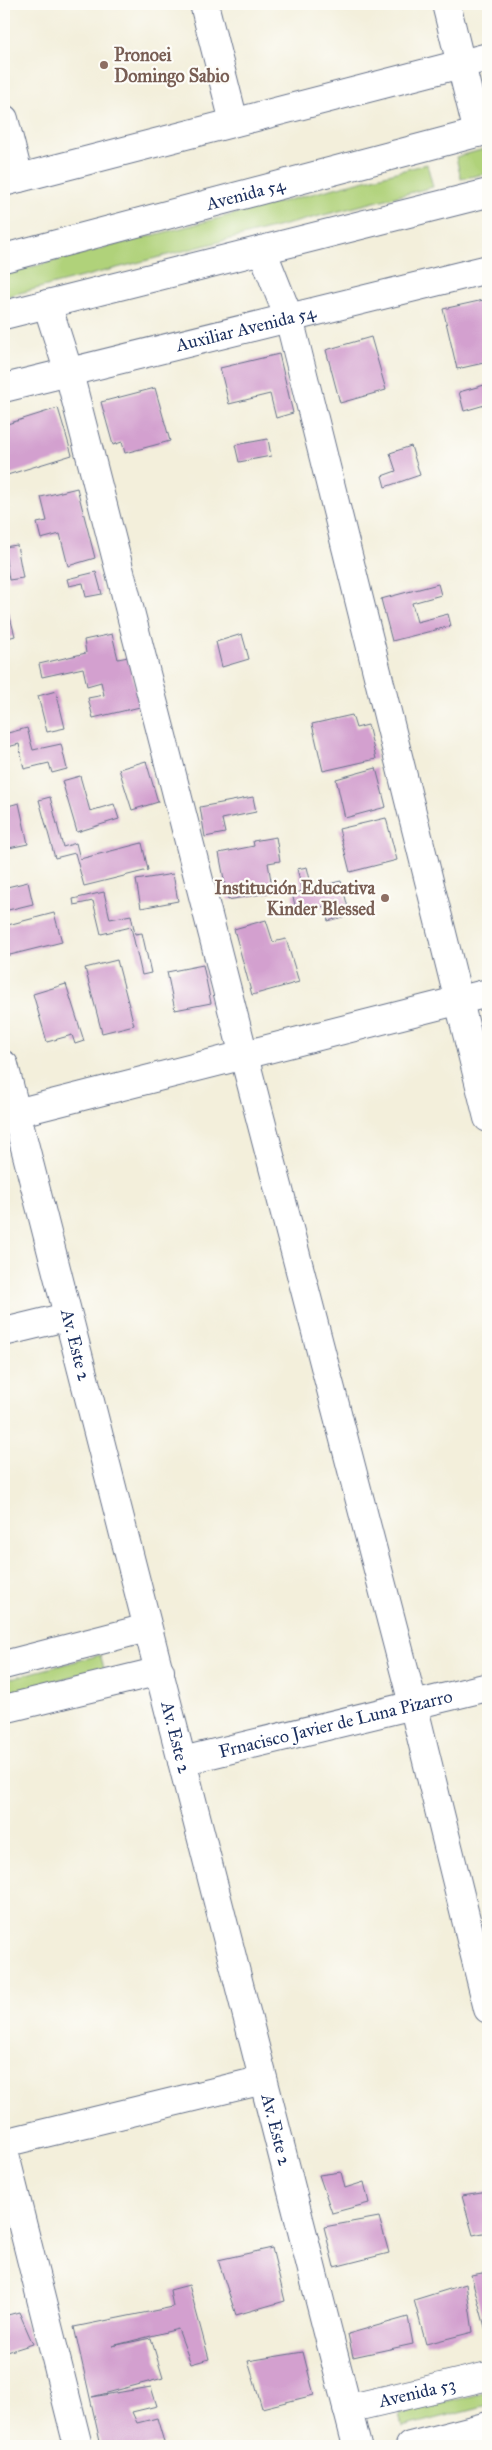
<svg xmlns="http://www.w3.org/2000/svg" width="492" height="2450" viewBox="0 0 492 2450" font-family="'IM FELL Great Primer',serif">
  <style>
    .green { fill: #b0d27a; stroke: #66806c }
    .building { fill: #d3a0cf }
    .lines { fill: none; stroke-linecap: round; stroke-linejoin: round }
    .minor-casing { stroke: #67728a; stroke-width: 30 }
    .major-casing { stroke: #67728a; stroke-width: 30 }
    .minor { stroke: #fff; stroke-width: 28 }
    .major { stroke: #fff; stroke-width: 28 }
    .education-dot { fill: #8d6e63; stroke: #fdfcf7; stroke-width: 2 }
    .labels { text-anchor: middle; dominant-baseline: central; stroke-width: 4.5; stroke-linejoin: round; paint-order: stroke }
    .education-label { font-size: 18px; font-weight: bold; fill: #785e54; stroke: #fdfcf7; text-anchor: start }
    .street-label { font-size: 18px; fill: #1b2f5e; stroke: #fdfcf7 }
  </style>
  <rect width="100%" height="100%" fill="#fdfcf7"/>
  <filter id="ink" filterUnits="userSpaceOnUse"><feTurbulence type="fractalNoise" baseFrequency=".02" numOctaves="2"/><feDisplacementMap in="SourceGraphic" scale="10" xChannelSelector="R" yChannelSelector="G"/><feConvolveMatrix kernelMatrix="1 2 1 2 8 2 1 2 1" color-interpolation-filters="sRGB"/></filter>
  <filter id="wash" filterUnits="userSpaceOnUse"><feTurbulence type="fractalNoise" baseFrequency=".0096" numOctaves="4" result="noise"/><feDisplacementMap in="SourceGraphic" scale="20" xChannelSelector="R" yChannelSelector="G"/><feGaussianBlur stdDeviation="1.12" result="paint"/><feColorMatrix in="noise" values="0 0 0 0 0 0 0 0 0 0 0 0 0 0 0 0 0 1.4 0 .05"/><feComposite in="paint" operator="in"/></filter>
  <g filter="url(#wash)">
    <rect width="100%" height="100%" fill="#f3efdb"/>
    <!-- green -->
    <g class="green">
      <path d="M488,148V173L461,179L456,157Z"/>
      <path d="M427,164L433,187L4,297V274Z"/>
      <path d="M100,1655L104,1668L4,1694V1680Z"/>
      <path d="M488,2392V2405L402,2427L399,2414Z"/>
    </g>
    <g id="blocks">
      <!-- building -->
      <g class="building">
        <path d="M488,299V362L457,369L443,309Z"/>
        <path d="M371,337L386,390L340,403L326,350Z"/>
        <path d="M279,354L293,413L276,418L270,394L229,404L220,368Z"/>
        <path d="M488,384V404L464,411L459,392Z"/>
        <path d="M155,388L170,441L125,453L122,442L113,445L101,402Z"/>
        <path d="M58,408L72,455L4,476V425Z"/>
        <path d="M268,439L271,456L239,462L235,445Z"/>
        <path d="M411,446L420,475L385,487L382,476L396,471L390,453Z"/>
        <path d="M77,488L95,558L68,566L60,534L41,539L37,523L47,521L41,497Z"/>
        <path d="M17,545L23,578L9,580L4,547Z"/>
        <path d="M96,572L102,594L86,597L83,583L69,586L67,579Z"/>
        <path d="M438,584L441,595L412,603L417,622L448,614L451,626L392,641L381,599Z"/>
        <path d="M4,594L15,636L4,639Z"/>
        <path d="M112,634L118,659L128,657L140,707L93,718L88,698L104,695L101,682L87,686L83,668L42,677L39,664L86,653L84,640Z"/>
        <path d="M242,634L249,659L222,667L216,642Z"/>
        <path d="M56,691L65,728L47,732L38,696Z"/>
        <path d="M352,715L356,728L368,725L376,759L323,771L312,724Z"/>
        <path d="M27,728L33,750L61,744L67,769L52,773L49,763L24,769L19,744L4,748V734Z"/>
        <path d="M146,761L158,802L132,810L119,769Z"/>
        <path d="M376,768L386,807L345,818L336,779Z"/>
        <path d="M80,776L90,811L114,804L119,819L77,832L62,781Z"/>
        <path d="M50,797L63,847L76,843L80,859L142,843L148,870L84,886L75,853L55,858L39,800Z"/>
        <path d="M253,797L256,812L222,819L225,833L205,837L200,807Z"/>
        <path d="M19,803L28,844L4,849V807Z"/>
        <path d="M386,818L397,860L350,872L339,829Z"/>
        <path d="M276,837L280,861L268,863L273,892L228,900L219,853L254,846L253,841Z"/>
        <path d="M307,867L312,888L341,881L350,915L328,921L325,906L297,912L292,894L303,891L297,869Z"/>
        <path d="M173,874L178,901L141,908L136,880Z"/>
        <path d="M4,879H6L7,887L28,882L33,904L4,911Z"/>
        <path d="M104,892L110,919L131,915L135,934L142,933L151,973L142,975L131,927L101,934L93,901L74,905L73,899Z"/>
        <path d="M54,913L62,942L6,956L4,926Z"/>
        <path d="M266,920L273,942L286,939L299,982L252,995L234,929Z"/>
        <path d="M117,960L134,1025L102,1033L85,968Z"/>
        <path d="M203,965L211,1003L175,1010L167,972Z"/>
        <path d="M66,984L84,1041L75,1044L72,1035L47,1042L33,994Z"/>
        <path d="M341,2172L345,2188L364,2182L369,2203L332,2213L319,2175Z"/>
        <path d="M488,2192V2232L473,2235L462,2196Z"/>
        <path d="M379,2217L389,2253L334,2267L324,2227Z"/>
        <path d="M272,2248L285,2301L236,2315L218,2260Z"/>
        <path d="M488,2272V2331H486L471,2275Z"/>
        <path d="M466,2284L473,2332L426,2344L414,2300Z"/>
        <path d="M189,2285L209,2359L191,2364L178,2329L112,2346L151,2338L163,2378L92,2397L151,2387L157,2406L132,2412L137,2423L157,2418L164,2442L145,2446H101L74,2327L173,2307L170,2290Z"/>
        <path d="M19,2312L33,2344L4,2353V2316Z"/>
        <path d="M408,2317L413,2344L353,2357L348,2334Z"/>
        <path d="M303,2352L314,2395L262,2408L248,2361Z"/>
      </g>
    </g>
  </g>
  <g filter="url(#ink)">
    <use href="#blocks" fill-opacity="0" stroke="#67728a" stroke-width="1"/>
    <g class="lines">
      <defs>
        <g id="minor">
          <path d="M204,4L234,122"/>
          <path d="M446,4L478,133"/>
          <path d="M4,119L19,178"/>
          <path d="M4,182L488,57"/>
          <path d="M262,250L289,318L488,1118"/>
          <path d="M47,304L69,373L244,1056L413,1704L488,2009"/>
          <path id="s1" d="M4,388L488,269"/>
          <path id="s2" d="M4,1065L357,2446"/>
          <path d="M16,1113L488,993"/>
          <path d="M4,1332L66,1317"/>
          <path d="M4,1665L147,1628"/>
          <path d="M4,1709L160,1671"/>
          <path id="s3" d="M182,1761L488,1687"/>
          <path d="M4,2143L263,2080"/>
          <path d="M4,2151L78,2446"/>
          <path id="s4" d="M347,2409L488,2376"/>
          <path d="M410,2446L488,2426"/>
        </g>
        <g id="major">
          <path id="s5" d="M4,258L488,130"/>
          <path d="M4,315L488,193"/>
        </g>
      </defs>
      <!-- minor casing -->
      <use href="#minor" class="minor-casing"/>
      <!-- major casing -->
      <use href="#major" class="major-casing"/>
      <!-- minor -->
      <use href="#minor" class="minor"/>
      <!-- major -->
      <use href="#major" class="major"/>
    </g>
  </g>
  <!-- markers -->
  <g class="education-dot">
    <circle cx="104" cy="65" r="5"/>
    <circle cx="385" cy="898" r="5"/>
  </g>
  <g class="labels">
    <!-- education labels -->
    <g class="education-label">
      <text x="114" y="55">Pronoei<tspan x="114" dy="21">Domingo Sabio</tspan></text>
      <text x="375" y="888" text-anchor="end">Institución Educativa<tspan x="375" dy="21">Kinder Blessed</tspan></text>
    </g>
    <!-- street labels -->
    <g class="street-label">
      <text stroke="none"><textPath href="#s5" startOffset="250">Avenida 54</textPath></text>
      <text stroke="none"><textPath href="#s1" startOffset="249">Auxiliar Avenida 54</textPath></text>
      <text stroke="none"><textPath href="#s2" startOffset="289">Av. Este 2</textPath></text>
      <text stroke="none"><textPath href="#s3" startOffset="158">Frnacisco Javier de Luna Pizarro</textPath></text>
      <text stroke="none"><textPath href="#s2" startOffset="694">Av. Este 2</textPath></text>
      <text stroke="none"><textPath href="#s2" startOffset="1099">Av. Este 2</textPath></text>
      <text stroke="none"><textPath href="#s4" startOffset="72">Avenida 53</textPath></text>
    </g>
  </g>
  <!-- margin -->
  <rect width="492" height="2450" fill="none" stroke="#fdfcf7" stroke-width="20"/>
</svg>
